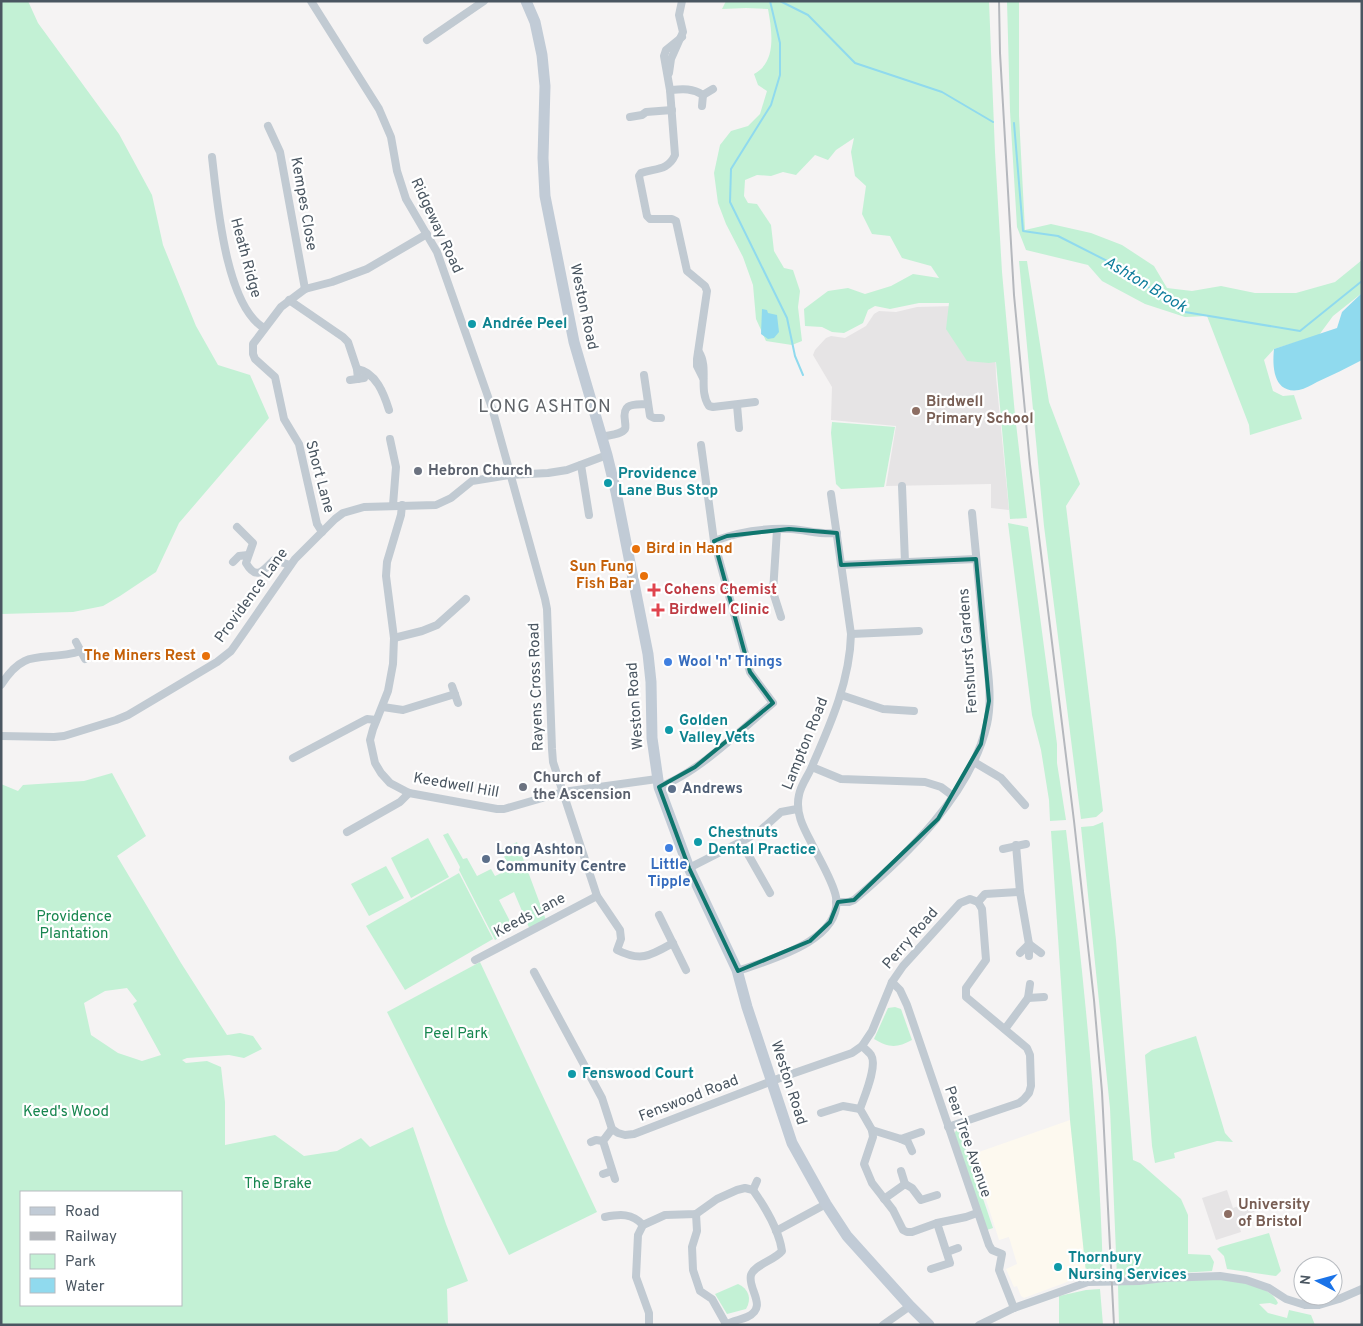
<svg xmlns="http://www.w3.org/2000/svg" width="1363" height="1326" viewBox="0 0 1363 1326" font-family="Overpass,sans-serif">
  <style>
    .commercial { fill: #fdf9ef }
    .education { fill: #e6e4e5 }
    .green { fill: #c3f1d5; fill-rule: evenodd }
    .water { fill: #90daee }
    .lines { fill: none; stroke-linecap: round; stroke-linejoin: round }
    .stream { stroke: #90daee; stroke-width: 2 }
    .street { stroke: #c1cad2; stroke-width: 8 }
    .secondary { stroke: #c1cbd6; stroke-width: 11 }
    .rail { stroke: #b5b8bd; stroke-width: 2 }
    .marked { fill: none; stroke: #0f766e; stroke-width: 4; stroke-linejoin: round }
    .culture-dot { fill: #0f9aa8; stroke: #fff; stroke-width: 2 }
    .education-dot { fill: #8d6e63; stroke: #fff; stroke-width: 2 }
    .worship-dot { fill: #6b7280; stroke: #fff; stroke-width: 2 }
    .food-dot { fill: #e8710a; stroke: #fff; stroke-width: 2 }
    .health-dot { fill: #e0444e; stroke: #fff; stroke-width: 2 }
    .shop-dot { fill: #3f7fe0; stroke: #fff; stroke-width: 2 }
    .service-dot { fill: #5c6f8a; stroke: #fff; stroke-width: 2 }
    .labels { text-anchor: middle; dominant-baseline: central; stroke-width: 4.5; stroke-linejoin: round; paint-order: stroke }
    .street-label { font-size: 15px; fill: #4a5661; stroke: #fff }
    .culture-label { font-size: 15px; font-weight: bold; fill: #0d838f; stroke: #fff; text-anchor: start }
    .education-label { font-size: 15px; font-weight: bold; fill: #785e54; stroke: #fff; text-anchor: start }
    .worship-label { font-size: 15px; font-weight: bold; fill: #5b616d; stroke: #fff; text-anchor: start }
    .food-label { font-size: 15px; font-weight: bold; fill: #c56008; stroke: #fff; text-anchor: end }
    .health-label { font-size: 15px; font-weight: bold; fill: #be3a42; stroke: #fff; text-anchor: start }
    .shop-label { font-size: 15px; font-weight: bold; fill: #366cbe; stroke: #fff; text-anchor: start }
    .service-label { font-size: 15px; font-weight: bold; fill: #4e5e75; stroke: #fff; text-anchor: start }
    .park-label { font-size: 15px; fill: #17864f; stroke: #fff }
    .water-label { font-size: 16px; font-style: italic; fill: #0c7c9b; stroke: #fff }
    .quarter-label { font-size: 18px; letter-spacing: 1px; fill: #5f6368; stroke: #fff }
  </style>
  <rect width="100%" height="100%" fill="#f5f3f3"/>
  <!-- commercial -->
  <path class="commercial" d="M1070,1120L1087,1278L1075,1279L1024,1298L1021,1296L1017,1286L1014,1287L1006,1269L1017,1264L1009,1237L999,1240L974,1162L979,1160L976,1153Z"/>
  <!-- education -->
  <g class="education">
    <path d="M994,299L996,377L1009,510L991,508V484L886,486L896,426L831,420L832,387L813,355L815,350L826,338L831,336L845,338L866,326L874,314L879,311L896,312L917,307L954,306Z"/>
    <path d="M1227,1190L1233,1208L1259,1199L1262,1209L1237,1218L1241,1232L1216,1240L1202,1198Z"/>
  </g>
  <!-- green -->
  <g class="green">
    <path d="M1,1H28L38,23L119,134L152,195L163,245L196,326L218,365L250,375L269,418L179,523L156,572L120,596L103,606L73,612L1,614Z"/>
    <path d="M726,1H989L995,152L1002,272L1015,415L1027,518L1010,519L996,362L989,363L967,361L946,329L949,303H919L890,309L875,306L868,310L863,323L844,333L832,332L822,327L805,326L804,309L828,291L848,288L865,294L891,286L913,274L939,278L931,266L902,258L890,236L872,234L862,214L866,186L855,176L851,152L854,138L836,150L828,160L815,155L796,175L783,172L771,176L757,175L745,180L744,196L748,203L757,204L771,225L774,251L784,268L793,270L800,291L798,307L802,341L792,345L766,341L756,319L753,285L743,257L726,224L718,203L714,173L720,145L731,131L748,126L760,114L767,91L758,85L754,74C777,62 772,31 768,9L746,8L722,9Z"/>
    <path d="M1007,1H1019V116L1025,230L1051,224L1091,233L1122,245L1154,266L1167,288L1192,291L1221,286L1255,293H1296L1335,282L1362,260V293L1333,316L1319,335L1274,349L1264,360L1273,391L1283,396L1294,395L1302,419L1250,435L1249,425L1207,316L1185,317L1145,304L1102,281L1088,265L1026,250L1017,227L1010,111Z"/>
    <path d="M1019,261H1027L1049,402L1080,484L1066,506L1103,811L1096,817L1081,819L1044,526Z"/>
    <path d="M832,422L895,427L884,487L841,489L836,484L831,433Z"/>
    <path d="M1008,523L1028,527L1057,744V763L1066,820L1050,821L1049,800L1041,750L1032,715Z"/>
    <path d="M112,773L146,836L117,856L181,963L227,1035L240,1033L253,1036L262,1049L244,1058L229,1055L187,1058L182,1060L186,1063L207,1061L221,1067L225,1102V1145L275,1135L304,1156L337,1151L361,1138L370,1147L413,1127L446,1224L468,1281L447,1289L448,1325H1V784L18,791L23,785L84,781ZM127,988L137,1001L133,1004L161,1055L142,1061L118,1053L91,1035L84,1003L105,991ZM21,1192H181V1305H21Z"/>
    <path d="M1103,822L1116,940L1133,1160L1140,1163L1181,1199L1188,1215V1254L1210,1255L1214,1262L1212,1271L1117,1277L1110,1108L1081,827L1093,826Z"/>
    <path d="M1066,830C1084,978 1099,1126 1103,1276L1086,1273L1070,1120L1051,831Z"/>
    <path d="M448,833L463,859L467,858L477,876L491,869L495,876L510,869L501,850L517,842L546,920L530,930L514,892L499,900L514,929L495,940L459,870L460,867L443,835Z"/>
    <path d="M428,838L449,877L411,898L391,858Z"/>
    <path d="M386,866L404,898L369,916L351,884Z"/>
    <path d="M459,873L493,939L405,990L366,926Z"/>
    <path d="M480,962L597,1212L509,1255L387,1012Z"/>
    <path d="M895,1007L901,1009L912,1040C897,1048 889,1048 874,1039L888,1008Z"/>
    <path d="M1196,1036L1225,1133L1233,1142L1217,1141L1174,1153L1175,1158L1155,1163L1152,1146L1145,1055L1152,1050Z"/>
    <path d="M959,1128L993,1228L987,1230L955,1135V1132Z"/>
    <path d="M1269,1233L1281,1271L1276,1276L1227,1269L1224,1256L1217,1249L1220,1247Z"/>
    <path d="M1220,1278C1237,1281 1270,1285 1278,1303L1276,1305L1270,1303L1259,1304L1268,1313L1287,1318L1289,1310L1311,1315L1315,1325H1119L1118,1285Z"/>
    <path d="M738,1284C749,1289 752,1299 746,1309L727,1314L715,1294Z"/>
    <path d="M1100,1289L1103,1325H1059V1296L1086,1290Z"/>
  </g>
  <!-- water -->
  <g class="water">
    <path d="M1362,293V360C1347,368 1332,375 1317,382C1311,385 1305,389 1299,390C1274,394 1272,368 1274,349L1337,328L1342,312Z"/>
    <path d="M762,309L767,310L768,313L777,315L779,332L774,338L768,339L761,334Z"/>
  </g>
  <g class="lines">
    <!-- stream -->
    <g class="stream">
      <path d="M770,1L780,43V75L771,105L731,169L730,202L787,318L795,356L803,375"/>
      <path d="M780,1L808,15L855,63L942,92L993,122"/>
      <path d="M1014,123L1023,231L1058,236L1119,267L1185,312L1300,331L1362,281"/>
    </g>
    <!-- street -->
    <g class="street">
      <path d="M311,1L379,109L391,137L397,171L406,199L437,252L492,408L545,599L547,609L552,749L553,762L597,896L620,930L621,939L617,950C641,962 650,956 673,943"/>
      <path d="M682,37L666,50L664,56L670,90L675,155C668,171 655,168 641,173L639,176L647,216L650,219H672L676,221L687,271L705,286L707,291L697,359V366L703,378"/>
      <path d="M427,40L484,1"/>
      <path d="M669,73L671,59L683,32L679,15L682,1"/>
      <path d="M670,90C683,89 692,88 703,95L702,106"/>
      <path d="M703,95L713,89"/>
      <path d="M630,117L642,115L646,112L672,110"/>
      <path d="M268,126L280,152L305,289"/>
      <path d="M212,157C217,199 225,305 264,328"/>
      <path d="M289,300L343,337L348,342L357,369"/>
      <path d="M699,352C709,368 698,390 709,406L713,407L755,402"/>
      <path d="M644,375L650,416L654,418H661"/>
      <path d="M358,379L357,369C376,372 384,394 389,410"/>
      <path d="M350,380L364,378"/>
      <path d="M737,405L739,428"/>
      <path d="M602,437C608,435 621,435 625,429C626,427 625,423 625,421C622,402 633,405 648,404"/>
      <path d="M390,439L396,467L393,505"/>
      <path d="M581,465L589,515"/>
      <path d="M902,486L905,562"/>
      <path d="M402,505L401,515L387,562L386,576L394,638L393,664L388,691L373,729L370,740L375,763L381,773L390,783L409,793L497,809H504L563,792L657,779"/>
      <path d="M237,527L253,543L246,563C257,582 264,569 274,560L290,565"/>
      <path d="M777,530L773,592L781,617"/>
      <path d="M322,532L317,524L299,444L284,419L275,377L255,359L253,354V344L281,307L305,289L332,282L367,269L427,234"/>
      <path d="M714,541C738,532 765,528 791,529C807,530 821,535 837,533"/>
      <path d="M233,562L239,556L248,555"/>
      <path d="M841,565L976,559"/>
      <path d="M851,634L919,631"/>
      <path d="M394,638L422,631L437,625L466,599"/>
      <path d="M76,642L85,659"/>
      <path d="M1,685C26,645 43,663 81,651"/>
      <path d="M452,686L458,703"/>
      <path d="M841,695L883,709L914,711"/>
      <path d="M383,707L403,710L455,694"/>
      <path d="M1,736L54,737L64,736L116,720L128,715L217,662L231,651L236,644L295,559L335,519L343,513L364,507L436,505L451,498L472,481L509,475L548,473L567,470L607,455"/>
      <path d="M293,758L367,719L376,720"/>
      <path d="M974,762L1001,778L1025,805"/>
      <path d="M812,767L841,779L925,782L941,787L953,796"/>
      <path d="M659,787C698,773 741,730 773,703L750,672L714,541L701,445"/>
      <path d="M347,832L400,802L409,793"/>
      <path d="M741,842L770,893"/>
      <path d="M1016,845L1020,892L1029,944V956"/>
      <path d="M1003,849L1026,844"/>
      <path d="M689,868L748,838L762,829L781,812L797,809"/>
      <path d="M836,902H849L854,900C907,855 971,794 987,724C993,697 987,665 984,638C980,596 976,555 972,513"/>
      <path d="M978,902L985,894L1020,892"/>
      <path d="M659,915L686,970"/>
      <path d="M1020,953L1029,944L1041,953"/>
      <path d="M475,960L597,896"/>
      <path d="M738,971C768,960 843,941 836,897C833,881 818,857 811,842C803,827 795,812 799,795C801,784 809,775 813,764C831,723 850,680 851,634L831,494"/>
      <path d="M534,972L602,1098L612,1129L618,1133L625,1135L634,1134L780,1078L852,1053L862,1046L872,1031L892,982L903,966L960,903L970,899L978,902"/>
      <path d="M892,982L900,990L907,1005L989,1245L992,1250L1002,1254L999,1270L1014,1308"/>
      <path d="M1028,998L1044,997"/>
      <path d="M1005,1029L1028,998L1030,984"/>
      <path d="M862,1046C865,1049 869,1052 871,1055C878,1066 864,1097 860,1109L872,1130L873,1137L864,1164L872,1183L893,1210L903,1230L907,1232H912L937,1223L966,1217L977,1213"/>
      <path d="M821,1113L843,1106L860,1109"/>
      <path d="M948,1127L1019,1103L1024,1099L1029,1093L1031,1086L1030,1055L1027,1048L966,997V988L986,960L982,909L978,902"/>
      <path d="M612,1129L603,1141L615,1179"/>
      <path d="M872,1130L901,1139L921,1132"/>
      <path d="M901,1139L908,1142L912,1151"/>
      <path d="M591,1142L596,1140L603,1141"/>
      <path d="M901,1171L905,1184"/>
      <path d="M603,1174L612,1171"/>
      <path d="M753,1190L757,1181"/>
      <path d="M884,1199L905,1184L912,1188L921,1200L937,1195"/>
      <path d="M696,1214L697,1231L692,1247L693,1270L700,1291L712,1299L726,1324"/>
      <path d="M605,1217C620,1214 632,1213 643,1225"/>
      <path d="M776,1231L826,1204"/>
      <path d="M947,1252L958,1248"/>
      <path d="M931,1269L950,1263L937,1223"/>
      <path d="M649,1325V1313L636,1277L638,1235L643,1225L665,1215L696,1214L717,1199L737,1190L745,1188L753,1190C765,1207 779,1230 782,1251C775,1260 754,1265 751,1275C747,1289 769,1307 747,1317C740,1320 732,1321 725,1325"/>
      <path d="M883,1325L910,1306"/>
      <path d="M979,1325L1014,1308L1088,1282L1139,1281L1164,1278L1220,1276L1246,1280L1269,1288L1286,1299L1305,1305H1319L1339,1299L1362,1289"/>
    </g>
    <!-- secondary -->
    <path class="secondary" d="M526,1L535,22L542,55L545,86L543,158L545,196L574,342L607,455L616,492L648,654L651,682L652,738L659,787L689,868L737,970L747,1007L792,1143L826,1204L847,1236L910,1306L929,1325"/>
    <!-- rail -->
    <path class="rail" d="M999,1L1000,53L1014,295L1030,464L1074,821L1094,1000L1102,1092L1114,1325"/>
  </g>
  <!-- marked area -->
  <path class="marked" d="M789,529L837,533L841,565L976,559L989,701L981,744L938,819L854,900L838,902L830,922L810,941L738,971L689,868L659,787L695,767L773,703L750,672L714,541L727,536Z"/>
  <!-- markers -->
  <g class="culture-dot">
    <circle cx="472" cy="324" r="5"/>
    <circle cx="608" cy="483" r="5"/>
    <circle cx="669" cy="730" r="5"/>
    <circle cx="698" cy="842" r="5"/>
    <circle cx="572" cy="1074" r="5"/>
    <circle cx="1058" cy="1267" r="5"/>
  </g>
  <g class="education-dot">
    <circle cx="916" cy="411" r="5"/>
    <circle cx="1228" cy="1214" r="5"/>
  </g>
  <g class="worship-dot">
    <circle cx="418" cy="471" r="5"/>
    <circle cx="523" cy="787" r="5"/>
  </g>
  <g class="food-dot">
    <circle cx="636" cy="549" r="5"/>
    <circle cx="644" cy="576" r="5"/>
    <circle cx="206" cy="656" r="5"/>
  </g>
  <g class="health-dot">
    <path d="M651.5 582.5h5v5h5v5h-5v5h-5v-5h-5v-5h5z"/>
    <path d="M655.5 602.5h5v5h5v5h-5v5h-5v-5h-5v-5h5z"/>
  </g>
  <g class="shop-dot">
    <circle cx="668" cy="662" r="5"/>
    <circle cx="669" cy="848" r="5"/>
  </g>
  <g class="service-dot">
    <circle cx="672" cy="789" r="5"/>
    <circle cx="486" cy="859" r="5"/>
  </g>
  <g class="labels">
    <!-- street labels -->
    <g class="street-label">
      <text transform="translate(303 204) rotate(80)">Kempes Close</text>
      <text transform="translate(436 226) rotate(65)">Ridgeway Road</text>
      <text transform="translate(245 258) rotate(75)">Heath Ridge</text>
      <text transform="translate(583 307) rotate(78)">Weston Road</text>
      <text transform="translate(319 477) rotate(75)">Short Lane</text>
      <text transform="translate(252 596) rotate(-54)">Providence Lane</text>
      <text transform="translate(969 651) rotate(-94)">Fenshurst Gardens</text>
      <text transform="translate(537 687) rotate(-92)">Rayens Cross Road</text>
      <text transform="translate(636 706) rotate(-94)">Weston Road</text>
      <text transform="translate(806 744) rotate(-68)">Lampton Road</text>
      <text transform="translate(456 786) rotate(10)">Keedwell Hill</text>
      <text transform="translate(530 916) rotate(-28)">Keeds Lane</text>
      <text transform="translate(911 939) rotate(-49)">Perry Road</text>
      <text transform="translate(788 1083) rotate(72)">Weston Road</text>
      <text transform="translate(689 1099) rotate(-21)">Fenswood Road</text>
      <text transform="translate(967 1142) rotate(71)">Pear Tree Avenue</text>
    </g>
    <!-- culture labels -->
    <g class="culture-label">
      <text x="482" y="324">Andrée Peel</text>
      <text x="618" y="474">Providence<tspan x="618" dy="17">Lane Bus Stop</tspan></text>
      <text x="679" y="721">Golden<tspan x="679" dy="17">Valley Vets</tspan></text>
      <text x="708" y="833">Chestnuts<tspan x="708" dy="17">Dental Practice</tspan></text>
      <text x="582" y="1074">Fenswood Court</text>
      <text x="1068" y="1258">Thornbury<tspan x="1068" dy="17">Nursing Services</tspan></text>
    </g>
    <!-- education labels -->
    <g class="education-label">
      <text x="926" y="402">Birdwell<tspan x="926" dy="17">Primary School</tspan></text>
      <text x="1238" y="1205">University<tspan x="1238" dy="17">of Bristol</tspan></text>
    </g>
    <!-- worship labels -->
    <g class="worship-label">
      <text x="428" y="471">Hebron Church</text>
      <text x="533" y="778">Church of<tspan x="533" dy="17">the Ascension</tspan></text>
    </g>
    <!-- food labels -->
    <g class="food-label">
      <text x="646" y="549" text-anchor="start">Bird in Hand</text>
      <text x="634" y="567">Sun Fung<tspan x="634" dy="17">Fish Bar</tspan></text>
      <text x="196" y="656">The Miners Rest</text>
    </g>
    <!-- health labels -->
    <g class="health-label">
      <text x="664" y="590">Cohens Chemist</text>
      <text x="669" y="610">Birdwell Clinic</text>
    </g>
    <!-- shop labels -->
    <g class="shop-label">
      <text x="678" y="662">Wool 'n' Things</text>
      <text x="669" y="865" text-anchor="middle">Little<tspan x="669" dy="17">Tipple</tspan></text>
    </g>
    <!-- service labels -->
    <g class="service-label">
      <text x="682" y="789">Andrews</text>
      <text x="496" y="850">Long Ashton<tspan x="496" dy="17">Community Centre</tspan></text>
    </g>
    <!-- park labels -->
    <g class="park-label">
      <text x="74" y="917">Providence<tspan x="74" dy="17">Plantation</tspan></text>
      <text x="456" y="1034">Peel Park</text>
      <text x="66" y="1112">Keed's Wood</text>
      <text x="278" y="1184">The Brake</text>
    </g>
    <!-- water labels -->
    <g class="water-label">
      <text transform="translate(1145 285) rotate(31)">Ashton Brook</text>
    </g>
    <!-- quarter labels -->
    <g class="quarter-label">
      <text x="545" y="407">LONG ASHTON</text>
    </g>
  </g>
  <!-- border -->
  <rect width="1363" height="1326" fill="none" stroke="#4a5661" stroke-width="5"/>
  <!-- legend -->
  <rect x="20" y="1191" width="162" height="115" fill="#ffffff" stroke="#b7bbc0"/>
  <rect x="30" y="1207" width="25" height="8" fill="#c1cbd6" stroke="#b7bbc0"/>
  <text x="65" y="1216" font-size="15" fill="#4a5661">Road</text>
  <rect x="30" y="1232" width="25" height="8" fill="#b5b8bd" stroke="#b7bbc0"/>
  <text x="65" y="1241" font-size="15" fill="#4a5661">Railway</text>
  <rect x="30" y="1254" width="25" height="15" fill="#c3f1d5" stroke="#b7bbc0"/>
  <text x="65" y="1266" font-size="15" fill="#4a5661">Park</text>
  <rect x="30" y="1278" width="25" height="15" fill="#90daee" stroke="#b7bbc0"/>
  <text x="65" y="1291" font-size="15" fill="#4a5661">Water</text>
  <!-- north arrow -->
  <g transform="translate(1318 1281) rotate(276)"><circle r="24" fill="#ffffff" stroke="#b7bbc0"/>
  <path d="M0-4L9 19L0 12L-9 19Z" fill="#1a73e8"/>
  <text y="-8" font-size="14" font-weight="bold" text-anchor="middle" fill="#4a5661">N</text>
  </g>
</svg>
